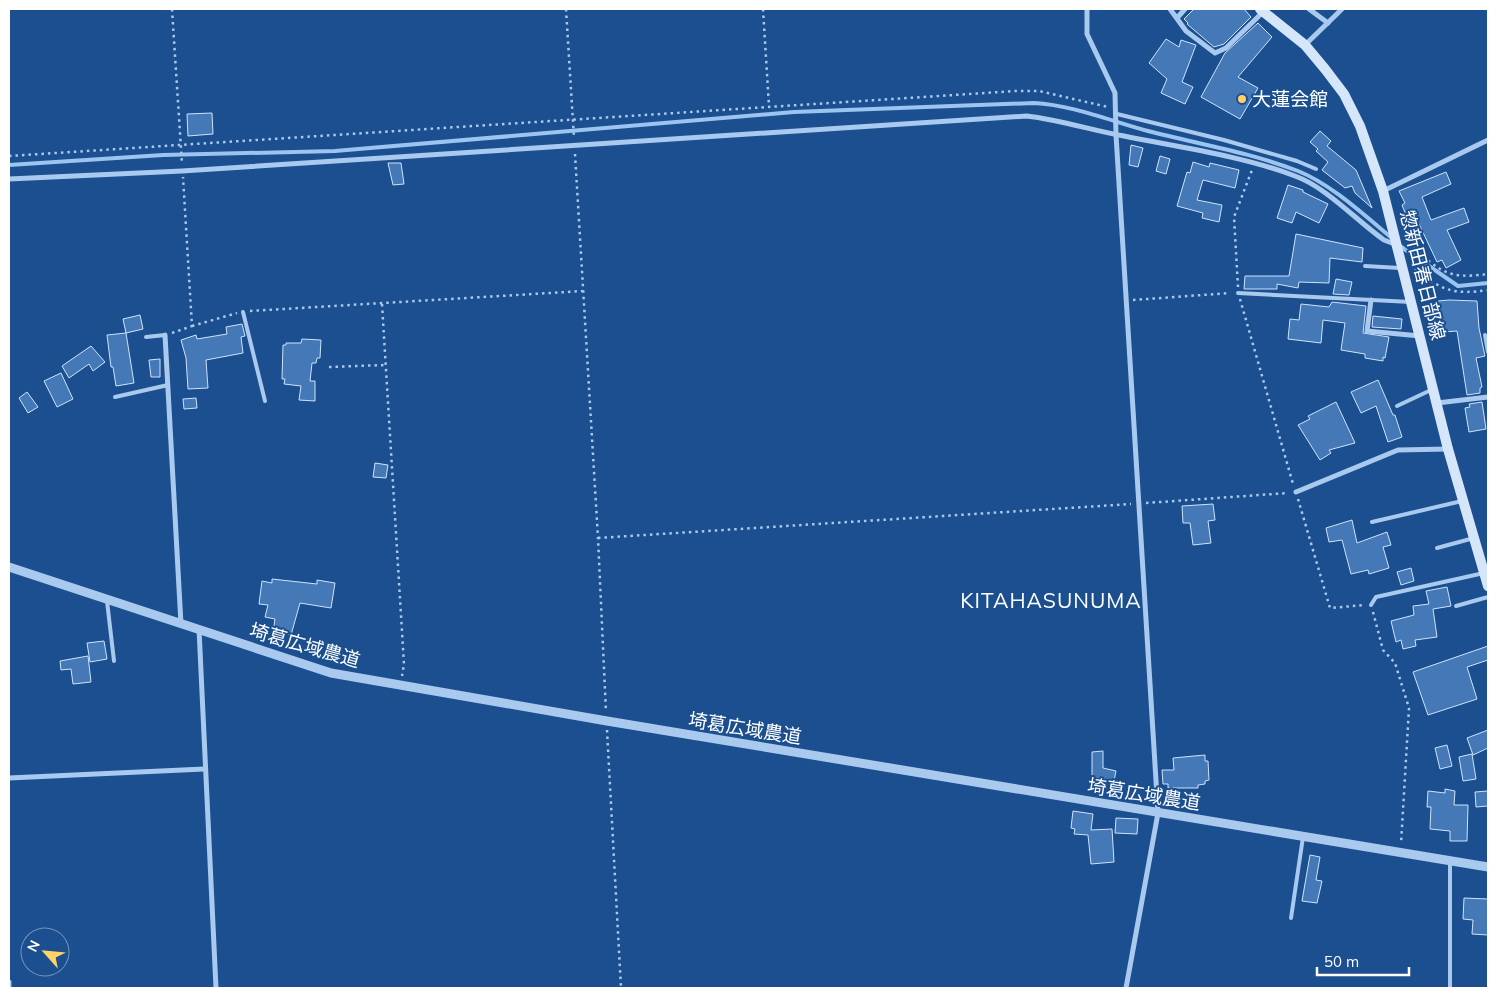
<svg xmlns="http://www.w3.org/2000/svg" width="1497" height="997" viewBox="0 0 1497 997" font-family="Mulish,'Noto Sans JP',sans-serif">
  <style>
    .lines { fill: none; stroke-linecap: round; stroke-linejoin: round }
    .stream { stroke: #9cc4f0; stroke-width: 4 }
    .building { fill: #4478b7; stroke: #cfe3fa }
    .path { stroke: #a9c9ee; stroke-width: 2.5; stroke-dasharray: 2.5 4; stroke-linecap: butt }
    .service { stroke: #a9c9ee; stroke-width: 4 }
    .minor { stroke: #a9c9ee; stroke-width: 5 }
    .tertiary { stroke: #a9c9ee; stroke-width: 9 }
    .secondary { stroke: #d6e6fa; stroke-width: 10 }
    .poi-dot { fill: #ffd166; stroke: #1b4f8f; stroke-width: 2 }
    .labels { text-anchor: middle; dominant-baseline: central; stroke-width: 4; stroke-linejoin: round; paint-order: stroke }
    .poi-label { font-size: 19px; fill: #fff; stroke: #1b4f8f; text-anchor: start }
    .street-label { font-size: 19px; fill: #fff; stroke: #1b4f8f }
    .quarter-label { font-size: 21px; letter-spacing: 1px; fill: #fff; stroke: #1b4f8f }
  </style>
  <rect width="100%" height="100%" fill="#1b4f8f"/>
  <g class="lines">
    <!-- stream -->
    <g class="stream">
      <path d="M9,165L163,155L335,151L794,112L1034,103C1072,105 1111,121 1148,131C1198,144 1249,152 1298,171C1331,184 1365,216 1393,239"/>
      <path d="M1400,246L1458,286L1488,283"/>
    </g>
  </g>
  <!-- building -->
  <g class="building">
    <path d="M1194,9H1244L1251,17L1224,44L1214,47L1187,24L1188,23L1184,19Z"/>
    <path d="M1258,23L1272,37L1238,77L1258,88L1240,119L1201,97L1225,53Z"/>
    <path d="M1166,39L1179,47L1181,40L1196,45L1182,82L1193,87L1185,104L1161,93L1167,79L1149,63Z"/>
    <path d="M212,113L213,134L188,136L187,114Z"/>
    <path d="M1320,131L1331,141L1327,146L1356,170L1372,208L1355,193L1352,186L1345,188L1322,170L1328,162L1316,151L1318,149L1310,142Z"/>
    <path d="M1131,145L1143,148L1138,167L1129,165Z"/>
    <path d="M1160,156L1170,159L1166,174L1156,171Z"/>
    <path d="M1193,162L1209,167L1210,163L1239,170L1235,188L1203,180L1197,200L1222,205L1219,222L1202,218L1203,213L1177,206L1187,172L1190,173Z"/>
    <path d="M388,163H401L404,184L393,185Z"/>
    <path d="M1446,172L1451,184L1422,197L1431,220L1464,208L1469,222L1447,230L1461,260L1446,268L1442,260L1437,262L1419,224L1414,226L1411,219L1408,220L1402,205L1405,203L1399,191Z"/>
    <path d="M1288,185L1303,190V192L1328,204L1319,223L1296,212L1292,223L1277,218Z"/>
    <path d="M1296,234L1363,248L1362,262L1330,258L1329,283L1299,282L1298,288L1277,284V289H1244L1245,276H1289Z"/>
    <path d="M1336,279L1352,282L1349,295L1333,294Z"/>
    <path d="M1449,300L1477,301L1479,328L1485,356L1476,358L1482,387L1480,388V393L1467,395L1457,331L1443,332L1442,321L1440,322L1438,301Z"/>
    <path d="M1332,302L1366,306L1363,333L1389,337L1385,358L1383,357V361L1365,358V354L1341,350L1345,323L1323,320L1321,343L1288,339L1290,319L1299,320L1301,304L1329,307Z"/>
    <path d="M140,315L143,329L126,333L123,319Z"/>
    <path d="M1373,316L1402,319L1401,329L1372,327Z"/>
    <path d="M242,324L245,336L241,337L243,353L206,360L208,388L188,389L186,358L181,340L196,335L197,339L227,334L226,327Z"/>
    <path d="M126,333L134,383L116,386L113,367H111L107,335Z"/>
    <path d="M302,339L321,340L320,358H317L316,363H312L310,381H315V401L299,400L301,386L284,384L285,379H282L283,345H286V343H301Z"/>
    <path d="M91,346L105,362L93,371L89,364L69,378L62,366Z"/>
    <path d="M160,359V377H151L149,360Z"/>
    <path d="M61,373L73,399L57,407L44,381Z"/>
    <path d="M1378,380L1393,415H1395L1402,437L1388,442L1376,406L1361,413L1351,392Z"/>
    <path d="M27,392L38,407L28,413L19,398Z"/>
    <path d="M196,398L197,408L184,409L183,399Z"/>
    <path d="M1336,402L1355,443L1329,450L1331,453L1320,460L1298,425L1310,419L1308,416Z"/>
    <path d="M1482,402L1486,429L1469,432L1465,408L1470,407L1469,404Z"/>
    <path d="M375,463L388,465L386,478L373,477Z"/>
    <path d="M1213,504L1215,520L1208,521L1211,543L1193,545L1190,523H1183L1182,506Z"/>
    <path d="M1352,520L1357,543L1387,532L1391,545L1383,547L1389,568L1369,574L1368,570L1351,574L1342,540L1329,542L1326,528Z"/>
    <path d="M1411,568L1414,581L1401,585L1397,572Z"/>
    <path d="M272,579L317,584V580L335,583L331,608L300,603L291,635L273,632L275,619L265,617L268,605L259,604L262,581L272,583Z"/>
    <path d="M1447,587L1451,606L1433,609L1437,637L1415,640L1416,646L1403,649L1401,640L1396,642L1391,621L1414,615L1413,606L1429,604L1426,591Z"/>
    <path d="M104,641L107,659L90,662L87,643Z"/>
    <path d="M1488,646V660L1467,667L1477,699L1428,715L1413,672Z"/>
    <path d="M88,656L91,682L73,684L71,669L61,670L60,661Z"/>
    <path d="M1488,730V748L1473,755L1467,738Z"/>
    <path d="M1447,745L1452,766L1440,769L1435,748Z"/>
    <path d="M1103,751V768L1116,771L1114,781L1092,777V752Z"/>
    <path d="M1472,754L1476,779L1463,781L1459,757Z"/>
    <path d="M1205,755V761H1208L1209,780L1205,781V784L1198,785V788H1168V784H1163L1162,770H1174L1173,758Z"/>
    <path d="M1445,789L1455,791L1454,805H1468L1467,841H1450V831L1430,829L1431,807H1427L1428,791L1445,793Z"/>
    <path d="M1488,791V806L1476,807L1475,792Z"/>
    <path d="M1073,811L1093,814L1091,830L1112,829L1114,862L1091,864L1088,835L1074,834L1075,829L1071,828Z"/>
    <path d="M1116,818L1138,819L1137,834L1115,833Z"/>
    <path d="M1310,855L1320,857L1316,880L1322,881L1317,903L1302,901Z"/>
    <path d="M1464,898L1488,899V935L1472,934L1473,920L1463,919Z"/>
  </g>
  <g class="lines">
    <!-- path -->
    <g class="path">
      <path d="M172,9L182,164"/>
      <path d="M566,9L574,138"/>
      <path d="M763,9L769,106"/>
      <path d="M575,154L598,538L606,712"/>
      <path d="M9,156L1016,91H1039L1108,107"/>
      <path d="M1408,244C1441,270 1444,280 1488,274"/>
      <path d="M1415,269C1442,291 1454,295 1488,290"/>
      <path d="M1238,287L1234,217L1252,170"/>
      <path d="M1240,299L1293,484"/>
      <path d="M1133,300L1230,293"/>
      <path d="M382,304L404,664L402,676"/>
      <path d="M250,311L583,291"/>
      <path d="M192,326L237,313"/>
      <path d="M172,333L192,326L183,177"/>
      <path d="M329,367L385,365"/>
      <path d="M1298,499L1330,608L1365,605"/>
      <path d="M1146,503L1288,493"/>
      <path d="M598,538L1131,504"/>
      <path d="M1373,612L1383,650L1395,663L1409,708L1401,844"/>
      <path d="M607,730L621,988"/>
    </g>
    <!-- service -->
    <g class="service">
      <path d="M1117,114L1224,140L1297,161L1316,169"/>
      <path d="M1365,266L1400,268"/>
      <path d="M1238,293L1411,302"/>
      <path d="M243,312L265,401"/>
      <path d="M1485,335L1488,352"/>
      <path d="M146,337L165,335"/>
      <path d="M115,397L168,385"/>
      <path d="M1397,406L1431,390"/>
      <path d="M1372,522L1462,501"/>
      <path d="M1437,548L1474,538"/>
      <path d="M107,601L114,661"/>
      <path d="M1371,605L1376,597L1484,573"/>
      <path d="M1456,606L1488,597"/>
      <path d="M1291,918L1303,837"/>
      <path d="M1450,988V861"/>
    </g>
    <!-- minor -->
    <g class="minor">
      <path d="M1087,9V34L1115,93L1116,135L1158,813L1126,988"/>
      <path d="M1170,9L1186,31L1215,53L1226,48L1263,12"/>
      <path d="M1309,9L1328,23"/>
      <path d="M1177,18L1185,9"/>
      <path d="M1305,45L1342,9"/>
      <path d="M9,179L182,171L1027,116C1060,120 1091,130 1124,136C1178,147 1243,156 1295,176C1326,187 1357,221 1384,240L1397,245"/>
      <path d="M1383,191L1488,140"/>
      <path d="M1371,300L1367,331L1420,336"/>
      <path d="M165,335L181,624"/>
      <path d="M1437,403L1488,397"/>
      <path d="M1296,492L1398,450L1448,449"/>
      <path d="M199,629L216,988"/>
      <path d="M9,778L204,769"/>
      <path d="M9,982V988"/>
    </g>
    <!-- tertiary -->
    <path class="tertiary" d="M9,567L331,673L607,721L1488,867"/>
    <!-- secondary -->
    <path class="secondary" d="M1260,9L1305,45L1325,69L1344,94L1360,126L1383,191L1448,449L1488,586"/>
  </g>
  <!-- markers -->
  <circle class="poi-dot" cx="1242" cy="99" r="5"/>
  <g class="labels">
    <!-- poi labels -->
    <g class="poi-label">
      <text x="1252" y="99">大蓮会館</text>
    </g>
    <!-- street labels -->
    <g class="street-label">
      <text transform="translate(1423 275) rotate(76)">惣新田春日部線</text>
      <text transform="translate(305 645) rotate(16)">埼葛広域農道</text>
      <text transform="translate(745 728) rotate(9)">埼葛広域農道</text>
      <text transform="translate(1144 794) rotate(9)">埼葛広域農道</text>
    </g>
    <!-- quarter labels -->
    <g class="quarter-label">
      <text x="1051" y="600">KITAHASUNUMA</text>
    </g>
  </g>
  <!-- border -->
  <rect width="1497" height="997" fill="none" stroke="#ffffff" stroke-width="20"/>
  <!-- north arrow -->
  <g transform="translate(45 952) rotate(297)"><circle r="24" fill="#1b4f8f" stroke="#7695bc"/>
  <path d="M0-4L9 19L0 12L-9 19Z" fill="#ffd166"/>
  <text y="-8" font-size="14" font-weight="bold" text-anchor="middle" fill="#ffffff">N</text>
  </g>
  <!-- scale -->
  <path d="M1317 967v8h92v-8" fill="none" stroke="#ffffff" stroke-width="2.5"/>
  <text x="1324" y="967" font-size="15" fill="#ffffff" stroke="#1b4f8f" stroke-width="4" paint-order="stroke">50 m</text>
</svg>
